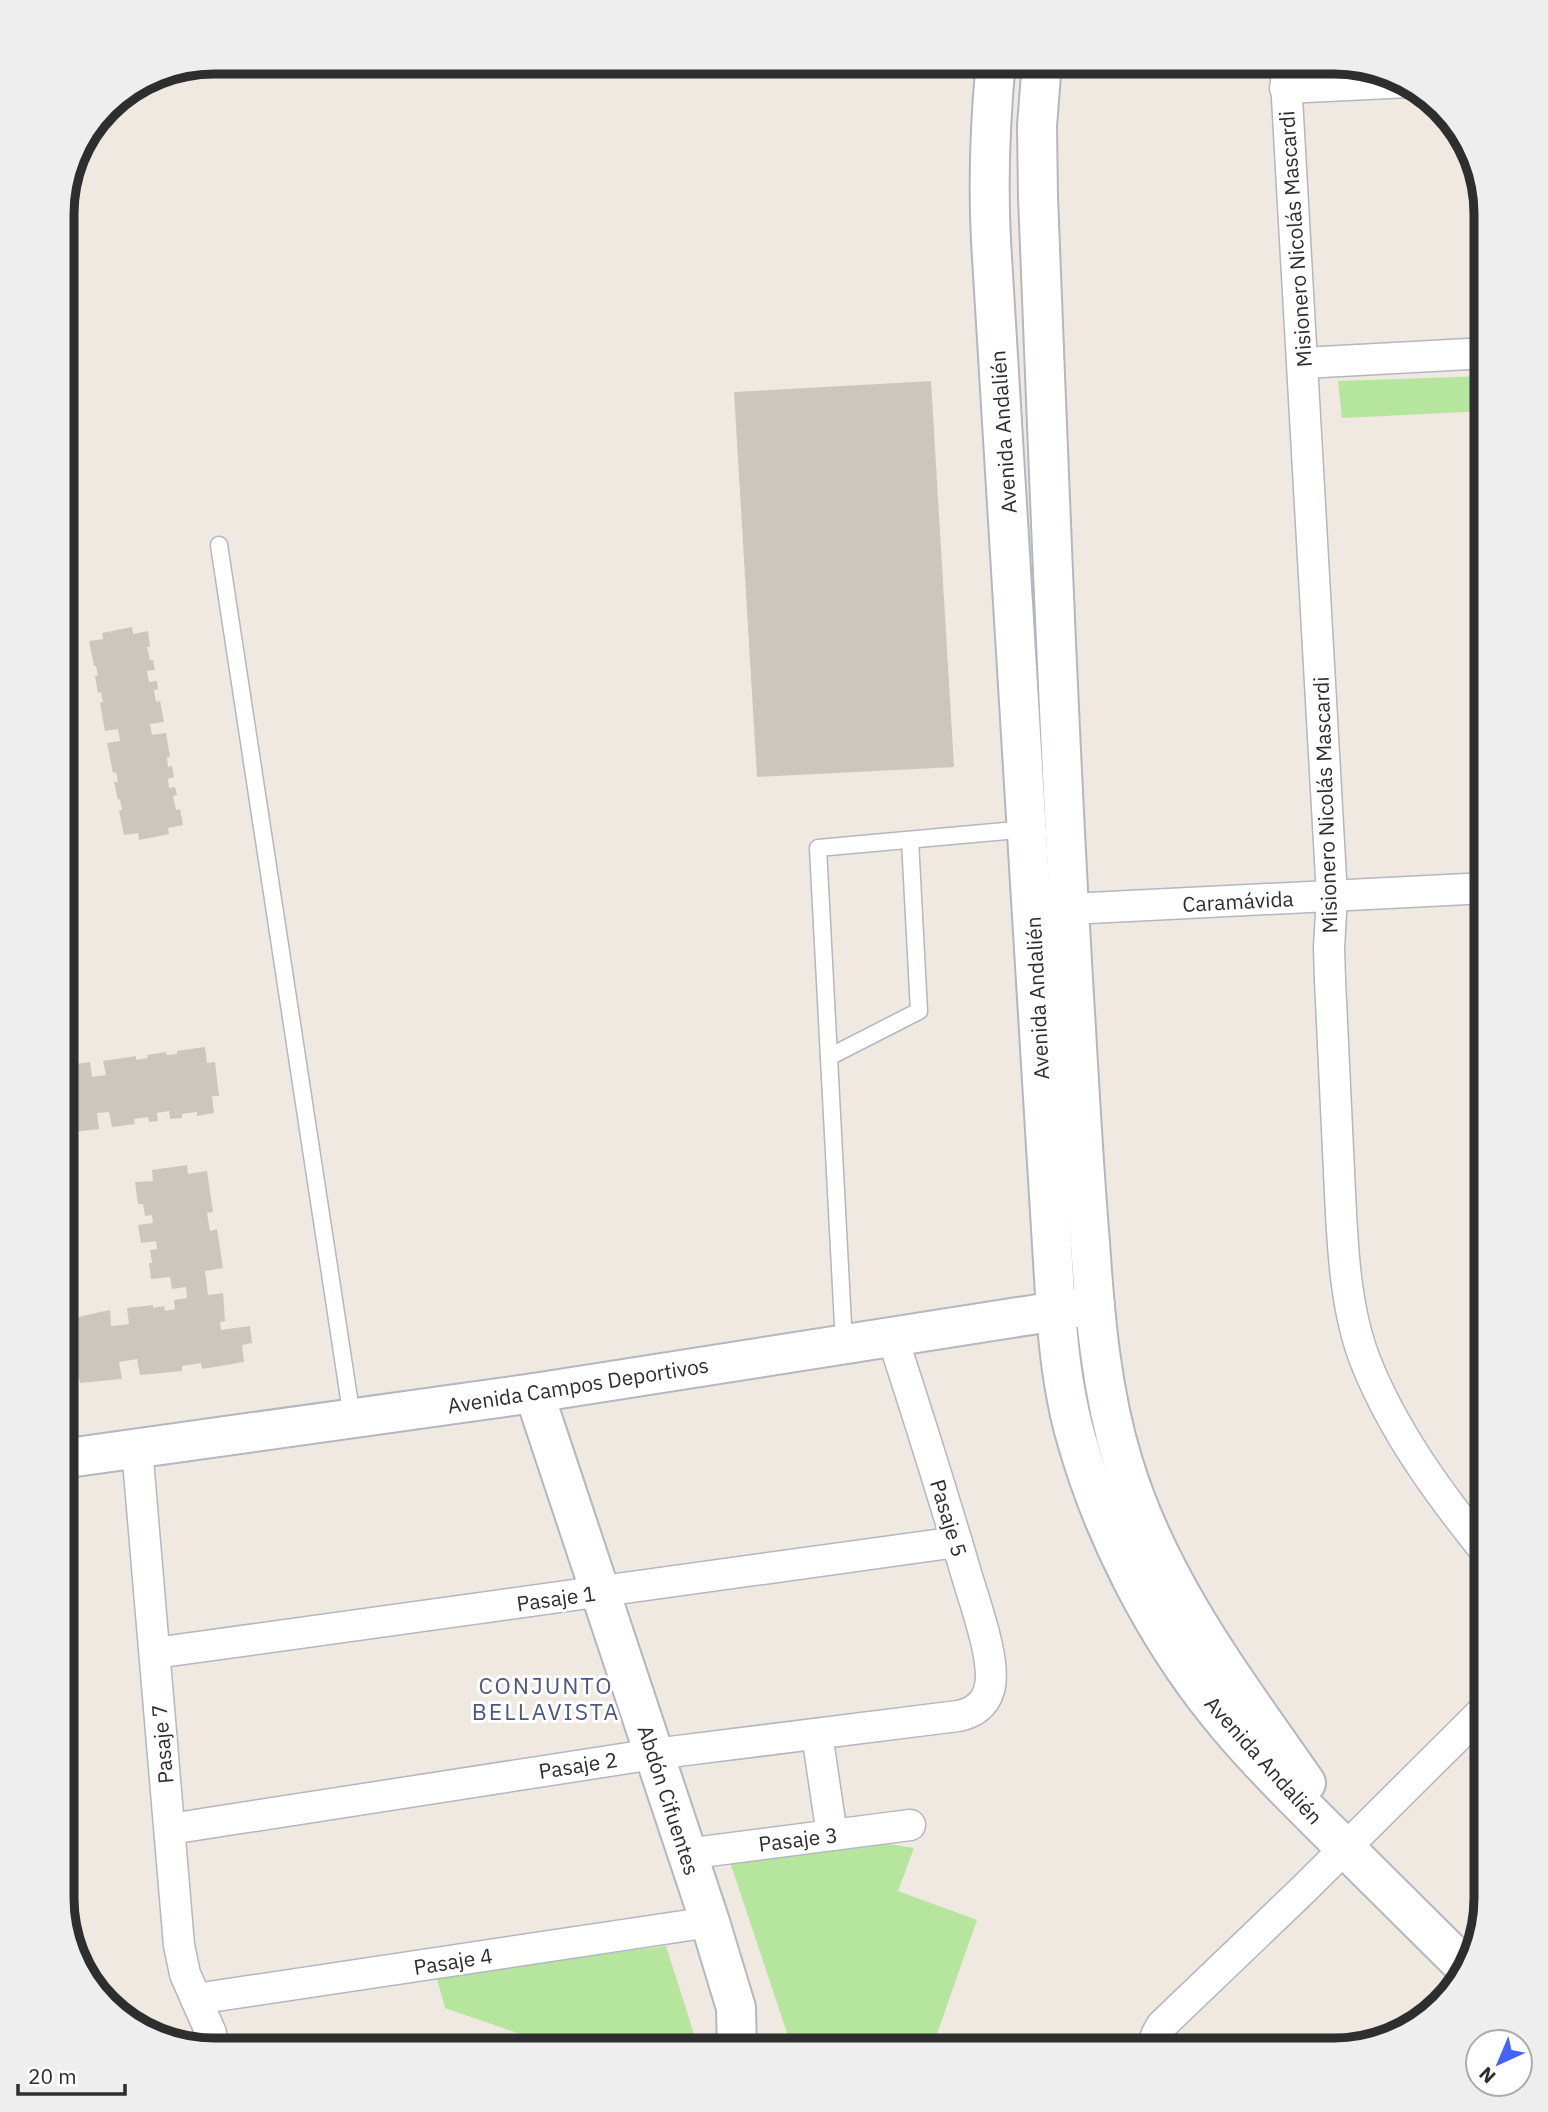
<svg xmlns="http://www.w3.org/2000/svg" width="1548" height="2112" viewBox="0 0 1548 2112" font-family="'IBM Plex Sans',sans-serif">
  <style>
    .green { fill: #b6e59e }
    .building { fill: #cbc7bf }
    .lines { fill: none; stroke-linecap: round; stroke-linejoin: round }
    .service-casing { stroke: #b4b7c1; stroke-width: 19 }
    .minor-casing { stroke: #b4b7c1; stroke-width: 33 }
    .tertiary-casing { stroke: #b4b7c1; stroke-width: 42 }
    .secondary-casing { stroke: #b4b7c1; stroke-width: 42 }
    .service { stroke: #fff; stroke-width: 16 }
    .minor { stroke: #fff; stroke-width: 30 }
    .tertiary { stroke: #fff; stroke-width: 38 }
    .secondary { stroke: #fff; stroke-width: 38 }
    .labels { text-anchor: middle; dominant-baseline: central; stroke-width: 6; stroke-linejoin: round; paint-order: stroke }
    .street-label { font-size: 21px; fill: #2e2e2e; stroke: #fff }
    .neighbourhood-label { font-size: 23px; letter-spacing: 2px; fill: #4d5680; stroke: #fff }
    .rim { fill: none; stroke: #2e2e2e; stroke-width: 9 }
  </style>
  <rect width="100%" height="100%" fill="#efe9e1"/>
  <!-- green -->
  <g class="green">
    <path d="M1487,376V411L1342,418L1338,381Z"/>
    <path d="M875,1842L914,1848L898,1891L977,1920L931,2051H793L730,1862Z"/>
    <path d="M666,1946L695,2037L694,2051H569L445,2008L436,1976Z"/>
  </g>
  <!-- building -->
  <g class="building">
    <path d="M931,381L954,767L757,777L734,392Z"/>
    <path d="M132,627L133,634L148,631L150,647H147L150,660H153L155,670L147,671L149,682L157,681L158,689L154,690L156,702L160,701L164,722L150,724L152,735L166,733L170,757H167L168,767L172,766L174,777L168,779L169,788L175,787L177,795L173,796L176,810L180,809L183,825L168,828L169,834L139,840L138,833L124,835L119,810H122L120,799L118,800L114,782H118L116,772L113,773L107,743L120,741L118,729L105,731L100,703L103,702L101,692L98,693L95,676L98,675L96,666H94L89,641L103,639L102,633Z"/>
    <path d="M205,1047L207,1063L215,1062L219,1096H212L214,1113L197,1116V1112L182,1114V1118L170,1119L169,1111L157,1113L158,1121L149,1122L148,1117L134,1119L135,1124L112,1127L109,1112L97,1113L99,1129L73,1132L72,1128L61,1130V1066L90,1062L92,1077L106,1075L103,1061L136,1056V1060L148,1058L147,1055L166,1052L167,1055L177,1054V1051Z"/>
    <path d="M187,1165L188,1174L207,1171L213,1212L207,1213L210,1231L217,1229L223,1268L205,1271L208,1295L223,1293L225,1321L220,1322L221,1330L250,1326L252,1343L242,1345L244,1362L202,1369L201,1363L182,1366V1371L140,1375L137,1359L119,1362L122,1379L80,1383L79,1378L61,1380V1314L72,1313L74,1322L78,1321V1317L110,1310L111,1326L129,1324L127,1308L153,1305V1308L164,1306L165,1311L175,1309L174,1300L187,1298L186,1287L172,1289L170,1277L151,1279L149,1263H152L150,1250L157,1249L156,1241L141,1243L138,1225L153,1223L152,1215L145,1216L143,1204H138L135,1182L153,1181L152,1170Z"/>
  </g>
  <g class="lines">
    <defs>
      <g id="service">
        <path d="M219,545L352,1418"/>
        <path d="M829,1057L919,1011L910,840"/>
        <path d="M844,1344L818,848L1028,829"/>
      </g>
      <g id="minor">
        <path d="M1285,62L1332,896L1329,948L1330,980C1333,1043 1336,1107 1339,1171C1342,1232 1343,1303 1365,1360C1393,1431 1439,1494 1487,1553"/>
        <path d="M1285,88L1410,82"/>
        <path d="M1303,363L1487,353"/>
        <path d="M1050,910L1487,888"/>
        <path d="M137,1448L179,1945L185,1974L211,2033"/>
        <path d="M155,1653L957,1542"/>
        <path d="M817,1734L832,1835"/>
        <path d="M170,1829L654,1754L958,1716C973,1713 985,1705 989,1690C998,1662 972,1596 964,1566C941,1489 917,1412 892,1336"/>
        <path d="M686,1854L910,1825"/>
        <path d="M196,1999L710,1922"/>
        <path d="M1155,2051C1153,2040 1156,2034 1162,2025L1304,1889L1487,1707"/>
      </g>
      <g id="tertiary">
        <path d="M534,1393L710,1922L736,2008L737,2051"/>
        <path d="M61,1459L534,1393L1095,1305"/>
      </g>
      <g id="secondary">
        <path d="M996,61C990,122 988,181 991,241L1056,1311C1059,1355 1064,1398 1077,1441C1104,1536 1155,1635 1217,1712C1249,1752 1285,1788 1321,1824C1370,1873 1419,1921 1468,1970"/>
        <path d="M1042,61L1037,126L1038,197C1049,474 1059,752 1076,1029C1080,1100 1084,1171 1090,1243C1095,1317 1101,1390 1123,1462C1159,1582 1235,1681 1306,1783"/>
      </g>
    </defs>
    <!-- service casing -->
    <use href="#service" class="service-casing"/>
    <!-- minor casing -->
    <use href="#minor" class="minor-casing"/>
    <!-- tertiary casing -->
    <use href="#tertiary" class="tertiary-casing"/>
    <!-- secondary casing -->
    <use href="#secondary" class="secondary-casing"/>
    <!-- service -->
    <use href="#service" class="service"/>
    <!-- minor -->
    <use href="#minor" class="minor"/>
    <!-- tertiary -->
    <use href="#tertiary" class="tertiary"/>
    <!-- secondary -->
    <use href="#secondary" class="secondary"/>
  </g>
  <g class="labels">
    <!-- street labels -->
    <g class="street-label">
      <text transform="translate(1295 239) rotate(-94)">Misionero Nicolás Mascardi</text>
      <text transform="translate(1003 432) rotate(-94)">Avenida Andalién</text>
      <text transform="translate(1325 805) rotate(-92)">Misionero Nicolás Mascardi</text>
      <text transform="translate(1238 901) rotate(-3)">Caramávida</text>
      <text transform="translate(1037 998) rotate(-93)">Avenida Andalién</text>
      <text transform="translate(578 1385) rotate(-9)">Avenida Campos Deportivos</text>
      <text transform="translate(949 1518) rotate(73)">Pasaje 5</text>
      <text transform="translate(556 1598) rotate(-8)">Pasaje 1</text>
      <text transform="translate(162 1744) rotate(-95)">Pasaje 7</text>
      <text transform="translate(1264 1760) rotate(48)">Avenida Andalién</text>
      <text transform="translate(578 1765) rotate(-9)">Pasaje 2</text>
      <text transform="translate(669 1800) rotate(72)">Abdón Cifuentes</text>
      <text transform="translate(798 1839) rotate(-7)">Pasaje 3</text>
      <text transform="translate(453 1961) rotate(-9)">Pasaje 4</text>
    </g>
    <!-- neighbourhood labels -->
    <g class="neighbourhood-label">
      <text x="546" y="1685">CONJUNTO<tspan x="546" dy="26">BELLAVISTA</tspan></text>
    </g>
  </g>
  <!-- crop -->
  <path d="M0 0H1548V2112H0ZM214 74H1334A140 140 0 0 1 1474 214V1898A140 140 0 0 1 1334 2038H214A140 140 0 0 1 74 1898V214A140 140 0 0 1 214 74Z" fill="#eee" fill-rule="evenodd"/>
  <path class="rim" d="M214 74H1334A140 140 0 0 1 1474 214V1898A140 140 0 0 1 1334 2038H214A140 140 0 0 1 74 1898V214A140 140 0 0 1 214 74Z"/>
  <!-- north arrow -->
  <g transform="translate(1499 2063) rotate(224)"><circle r="33" fill="#ffffff" stroke="#ababab" stroke-width="2"/>
  <path d="M0-5L12 26L0 18L-12 26Z" fill="#4264fb"/>
  <text y="-10" font-size="19" font-weight="bold" text-anchor="middle" fill="#2e2e2e">N</text>
  </g>
  <!-- scale -->
  <path d="M18 2084v10h107v-10" fill="none" stroke="#2e2e2e" stroke-width="3.5"/>
  <text x="28" y="2084" font-size="21" fill="#2e2e2e" stroke="#ffffff" stroke-width="5" paint-order="stroke">20 m</text>
</svg>
